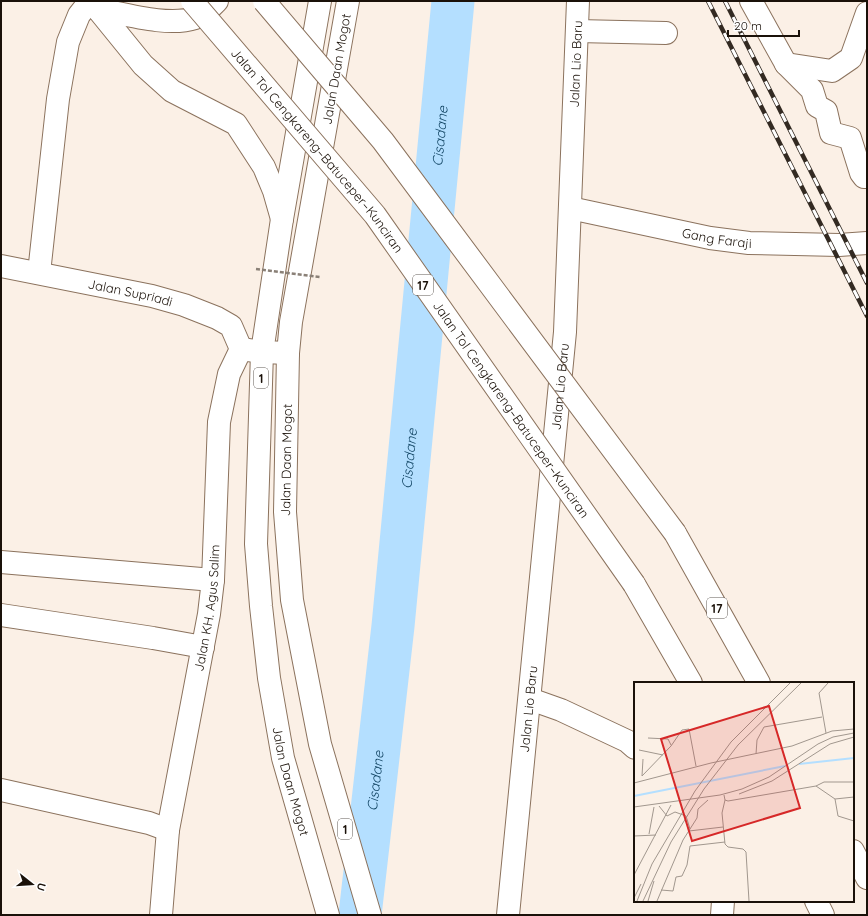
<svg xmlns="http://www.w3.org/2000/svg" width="868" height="916" viewBox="0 0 868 916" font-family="Quicksand,sans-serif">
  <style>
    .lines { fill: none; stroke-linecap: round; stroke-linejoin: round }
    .river { stroke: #b4dfff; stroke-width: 43 }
    .minor-casing { stroke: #8b725d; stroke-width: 24 }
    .major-casing { stroke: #8b725d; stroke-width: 24 }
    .highway-casing { stroke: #8b725d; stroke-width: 24 }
    .minor { stroke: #fff; stroke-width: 22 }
    .major { stroke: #fff; stroke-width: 22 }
    .highway { stroke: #fff; stroke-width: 22 }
    .rail-casing { stroke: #332a22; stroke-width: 4.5 }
    .rail { stroke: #fff; stroke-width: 3; stroke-dasharray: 9; stroke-linecap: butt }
    .highway-bridge-casing { stroke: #8b725d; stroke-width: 24; stroke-linecap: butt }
    .path-bridge { stroke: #8a8077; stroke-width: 2.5; stroke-dasharray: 4 2; stroke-linecap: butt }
    .highway-bridge { stroke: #fff; stroke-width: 22 }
    .labels { text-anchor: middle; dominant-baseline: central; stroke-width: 3; stroke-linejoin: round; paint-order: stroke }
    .shield { fill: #fff; stroke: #5f5853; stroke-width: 1 }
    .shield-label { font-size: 12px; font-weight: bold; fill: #1a1109 }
    .street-label { font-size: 13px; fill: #1a1109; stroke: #fff }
    .water-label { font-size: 14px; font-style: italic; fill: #124564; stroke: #fff }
    .inset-river { fill: none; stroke: #b4dfff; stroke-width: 2 }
    .inset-road { fill: none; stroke: #a1978e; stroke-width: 1 }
    .view { fill: #d62828; fill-opacity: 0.15; stroke: #d62828; stroke-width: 2 }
    .inset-edge { fill: none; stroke: #1a1109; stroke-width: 2 }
  </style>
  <rect width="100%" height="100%" fill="#fbf0e6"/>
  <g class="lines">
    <!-- river -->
    <path class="river" id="s1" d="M360,915L393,626L453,1"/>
    <defs>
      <g id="minor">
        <path d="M751,1L786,64L812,90L817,106L826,111L831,133L850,138L861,173L864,177H867"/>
        <path d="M577,31L666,33"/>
        <path d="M786,64L832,71L851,58L867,13"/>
        <path id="s2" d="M570,208L710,238L749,243L839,245L867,243"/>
        <path id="s3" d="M1,266L152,296L184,305L217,318L231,326L241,349"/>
        <path d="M39,273L58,99L68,42L79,15L90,1"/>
        <path d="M1,562L213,580"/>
        <path d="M1,615L153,638L203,647"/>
        <path d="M530,699L561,710L627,741L635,748"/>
        <path d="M1,790L149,823L168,830"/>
        <path id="s4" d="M161,915L168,830L209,614L213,580L219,422L229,374L241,349L262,352L288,353"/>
        <path d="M722,915L723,901"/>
      </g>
      <g id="major">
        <path d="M91,1L143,65L172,91L236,124L264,167L274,191L282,219"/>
        <path d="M97,9C125,14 168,27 195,18C204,15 211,7 217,1"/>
        <path id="s5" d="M508,915L565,332L578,1"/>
      </g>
      <g id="highway">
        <path id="s6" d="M320,1L282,219L262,352L256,544L261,606L269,678L283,758L328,915"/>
        <path d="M348,1L291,322L288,353L285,512L292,600L320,744L370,915"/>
        <path d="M675,533L759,683"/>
        <path d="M634,584L691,683"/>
        <path d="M853,851L867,878"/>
        <path d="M816,901L823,915"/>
      </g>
    </defs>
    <!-- minor casing -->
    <use href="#minor" class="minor-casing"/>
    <!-- major casing -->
    <use href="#major" class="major-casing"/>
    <!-- highway casing -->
    <use href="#highway" class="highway-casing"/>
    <!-- minor -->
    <use href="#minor" class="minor"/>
    <!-- major -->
    <use href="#major" class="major"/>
    <!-- highway -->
    <use href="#highway" class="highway"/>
    <defs>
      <g id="rail">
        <path d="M708,1L867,316"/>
        <path d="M725,1L867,283"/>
      </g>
    </defs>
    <!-- rail casing -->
    <use href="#rail" class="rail-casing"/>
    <!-- rail -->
    <use href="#rail" class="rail"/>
    <defs>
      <g id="highway-bridge">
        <path id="s7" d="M192,1L375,215L634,584"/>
        <path d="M264,1L383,141L675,533"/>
      </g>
    </defs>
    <!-- highway-bridge casing -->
    <use href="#highway-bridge" class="highway-bridge-casing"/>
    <!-- path-bridge -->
    <path class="path-bridge" d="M256,269L320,277"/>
    <!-- highway-bridge -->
    <use href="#highway-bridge" class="highway-bridge"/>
  </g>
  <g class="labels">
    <!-- shield labels -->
    <g class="shield">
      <rect x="413" y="275" width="20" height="20" rx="3"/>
      <rect x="254" y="368" width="14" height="20" rx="3"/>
      <rect x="707" y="598" width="20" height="20" rx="3"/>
      <rect x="338" y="819" width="14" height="20" rx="3"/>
    </g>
    <g class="shield-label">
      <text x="423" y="285">17</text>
      <text x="261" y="378">1</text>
      <text x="717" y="608">17</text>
      <text x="345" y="829">1</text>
    </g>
    <!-- street labels -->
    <g class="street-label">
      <text stroke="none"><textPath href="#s5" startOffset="854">Jalan Lio Baru</textPath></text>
      <text transform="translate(336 69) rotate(-80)">Jalan Daan Mogot</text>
      <text stroke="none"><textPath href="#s7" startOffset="195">Jalan Tol Cengkareng–Batuceper–Kunciran</textPath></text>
      <text stroke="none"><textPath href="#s2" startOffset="150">Gang Faraji</textPath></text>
      <text stroke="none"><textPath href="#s3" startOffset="132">Jalan Supriadi</textPath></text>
      <text stroke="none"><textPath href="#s5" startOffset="531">Jalan Lio Baru</textPath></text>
      <text stroke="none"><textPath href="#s7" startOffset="519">Jalan Tol Cengkareng–Batuceper–Kunciran</textPath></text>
      <text transform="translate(286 460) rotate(-89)">Jalan Daan Mogot</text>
      <text stroke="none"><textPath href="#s4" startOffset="311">Jalan KH. Agus Salim</textPath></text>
      <text stroke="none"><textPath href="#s5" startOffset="207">Jalan Lio Baru</textPath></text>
      <text stroke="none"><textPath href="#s6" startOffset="788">Jalan Daan Mogot</textPath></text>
    </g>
    <!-- water labels -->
    <g class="water-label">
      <text stroke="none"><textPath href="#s1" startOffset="783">Cisadane</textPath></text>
      <text stroke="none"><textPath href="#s1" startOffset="459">Cisadane</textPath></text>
      <text stroke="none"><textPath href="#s1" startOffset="135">Cisadane</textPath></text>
    </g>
  </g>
  <!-- overview -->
  <g transform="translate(634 682)">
    <rect width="220" height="220" fill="#fbf0e6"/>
    <path class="inset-river" d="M165,82L220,76M0,114L151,84"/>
    <path class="inset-road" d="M192,51L185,11L194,1M14,56L34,57L37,63M5,68L29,73M122,72L123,58L130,45L188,35M8,94L37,64L48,48L55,47L62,84M8,94L9,77M0,101L77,81L158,64L198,49L220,47M182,104L190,100H220M105,112L138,99L196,62L220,55M90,113L91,118L94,119L182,104L201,117L204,134L220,139M201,117L220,115M91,118L88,131L91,162L94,165L109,167L112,170L115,219M25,124L33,134M0,125L86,113L108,107L135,95L184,62L199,55L220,51M33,134L41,130L52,134L56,147M55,149L89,145M15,152L20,125M0,154L22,153M0,193L37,123M27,208L39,209L42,195L48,194L53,183L56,164L91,160M0,216L7,202M3,219L18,182L61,109L97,60L156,1M9,219L37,160L70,107L104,63L167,1M14,219L20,199M23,219L49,158L63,136L64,127L74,118"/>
    <path class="view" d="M135,24L166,126L58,159L27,57Z"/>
    <rect width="220" height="220" class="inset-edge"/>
  </g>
  <!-- border -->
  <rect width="868" height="916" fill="none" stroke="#1a1109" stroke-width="4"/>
  <!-- north arrow -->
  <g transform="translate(32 884) rotate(107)" stroke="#ffffff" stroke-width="3" paint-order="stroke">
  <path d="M0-3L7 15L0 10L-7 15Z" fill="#1a1109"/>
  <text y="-6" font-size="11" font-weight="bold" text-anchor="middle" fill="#1a1109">U</text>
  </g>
  <!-- scale -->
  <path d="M728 30v6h71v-6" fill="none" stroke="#1a1109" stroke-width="2"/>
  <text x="734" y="30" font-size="12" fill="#1a1109" stroke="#ffffff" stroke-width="3" paint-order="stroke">20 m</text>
</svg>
